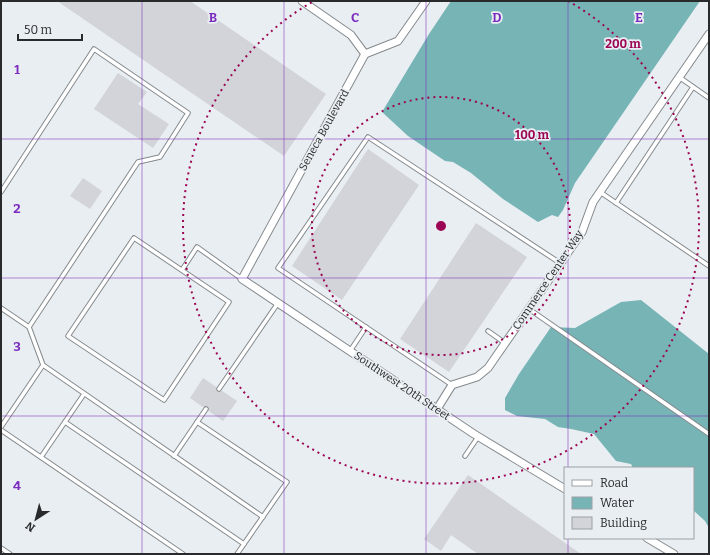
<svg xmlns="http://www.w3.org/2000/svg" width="710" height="555" viewBox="0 0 710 555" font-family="Bitter,serif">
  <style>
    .water { fill: #77b4b6 }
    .building { fill: #d2d4d9 }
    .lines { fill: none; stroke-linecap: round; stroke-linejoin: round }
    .service-casing { stroke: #858a8d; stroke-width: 5.5 }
    .minor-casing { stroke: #858a8d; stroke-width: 9 }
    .service { stroke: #fff; stroke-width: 3.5 }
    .minor { stroke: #fff; stroke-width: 7 }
    .grid { fill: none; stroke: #7b2cbf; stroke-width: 1; stroke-opacity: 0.55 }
    .ring { fill: none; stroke: #9b0553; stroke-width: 2; stroke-dasharray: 2 4 }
    .labels { text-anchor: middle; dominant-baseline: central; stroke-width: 3.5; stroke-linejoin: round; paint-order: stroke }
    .street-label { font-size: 11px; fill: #292a2c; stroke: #e9eef2 }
    .grid-label { font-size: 13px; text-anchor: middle; font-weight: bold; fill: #7b2cbf; stroke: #e9eef2; stroke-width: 3.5; stroke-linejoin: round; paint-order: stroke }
    .centre { fill: #9b0553; stroke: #e9eef2; stroke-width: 2 }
    .ring-label { font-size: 12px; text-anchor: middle; font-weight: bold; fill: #9b0553; stroke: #e9eef2; stroke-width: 3.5; stroke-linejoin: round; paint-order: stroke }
  </style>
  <rect width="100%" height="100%" fill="#e9eef2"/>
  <!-- water -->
  <g class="water">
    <path d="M451,1H700L575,183L563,210L558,217L552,215L538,222L503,199L471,173L453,162L445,161L408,136L382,112L429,34Z"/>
    <path d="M641,300L709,354V528L705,521L693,510V468H633L631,464L616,461L594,434L571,429L558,427L545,419L517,416L505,410V398L519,374L551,327L575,328L621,302Z"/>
  </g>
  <!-- building -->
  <g class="building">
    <path d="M57,1H190L326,94L284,156Z"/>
    <path d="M118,73L147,92L138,104L169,124L153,148L94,109Z"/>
    <path d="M368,149L419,185L342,300L292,266Z"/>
    <path d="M83,178L102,191L90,209L70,196Z"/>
    <path d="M476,223L527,257L449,372L400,339Z"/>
    <path d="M203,378L237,401L223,421L190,398Z"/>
    <path d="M468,475L581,554H478L451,535L441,551L424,539Z"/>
  </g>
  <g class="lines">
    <defs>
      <g id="service">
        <path d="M679,77L709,98"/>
        <path d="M1,192L94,49L188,113L160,157L138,162L29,327"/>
        <path d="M600,192L709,266"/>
        <path d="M616,203L693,87"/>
        <path d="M134,238L229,302L164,400L68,336Z"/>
        <path d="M182,270L197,247L242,279"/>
        <path d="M1,308L29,327L43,365L263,517"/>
        <path d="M529,309L709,434"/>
        <path d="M488,331L505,343"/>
        <path d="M350,351L366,327"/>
        <path d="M452,385L278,268L368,137L560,263"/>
        <path d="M219,389L278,303"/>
        <path d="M65,422L244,544"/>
        <path d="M197,422L287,482L237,554"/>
        <path d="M1,427L43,365"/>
        <path d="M1,430L183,554"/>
        <path d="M174,456L206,409"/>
        <path d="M465,456L478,437"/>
        <path d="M41,457L84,394"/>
        <path d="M1,548L10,554"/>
      </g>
      <g id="minor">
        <path d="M302,1L351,35L365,54L242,279L474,434L565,489"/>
        <path d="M365,54L398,41L426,1"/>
        <path d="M437,409L452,385L477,377L488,368L582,232L593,202L709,34"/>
        <path d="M647,538L674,554"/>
      </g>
    </defs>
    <!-- service casing -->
    <use href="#service" class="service-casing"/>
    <!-- minor casing -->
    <use href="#minor" class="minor-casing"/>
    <!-- service -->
    <use href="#service" class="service"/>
    <!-- minor -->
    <use href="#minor" class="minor"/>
  </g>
  <!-- grid -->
  <path class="grid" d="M142,1V554M284,1V554M426,1V554M568,1V468M1,139H709M1,278H709M1,416H709M568,538V554"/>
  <!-- distance rings -->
  <g class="ring">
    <circle cx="441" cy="226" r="129"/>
    <path d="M568 1A258 258 0 1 1 314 1"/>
  </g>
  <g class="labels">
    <!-- street labels -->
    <g class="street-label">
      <text transform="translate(324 130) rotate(-61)">Seneca Boulevard</text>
      <text transform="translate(548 280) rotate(-56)">Commerce Center Way</text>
      <text transform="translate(402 386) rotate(34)">Southwest 20th Street</text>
    </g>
  </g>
  <g class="grid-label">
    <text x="213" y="22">B</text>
    <text x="355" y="22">C</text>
    <text x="497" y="22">D</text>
    <text x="639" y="22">E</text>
    <text x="17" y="74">1</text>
    <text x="17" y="213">2</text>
    <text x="17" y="351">3</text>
    <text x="17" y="490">4</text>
  </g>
  <circle cx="441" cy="226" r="6" class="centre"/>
  <g class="ring-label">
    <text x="623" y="48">200 m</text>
    <text x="532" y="139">100 m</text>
  </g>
  <!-- border -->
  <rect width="710" height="555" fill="none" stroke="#292a2c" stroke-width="4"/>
  <!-- legend -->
  <rect x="564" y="467" width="130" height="72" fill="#e9eef2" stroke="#9ca0a3"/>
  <rect x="572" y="480" width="20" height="6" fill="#ffffff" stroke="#9ca0a3"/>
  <text x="600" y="487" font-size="12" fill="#292a2c">Road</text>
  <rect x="572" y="497" width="20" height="12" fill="#77b4b6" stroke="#9ca0a3"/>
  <text x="600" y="507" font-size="12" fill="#292a2c">Water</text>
  <rect x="572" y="517" width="20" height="12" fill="#d2d4d9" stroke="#9ca0a3"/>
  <text x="600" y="527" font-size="12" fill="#292a2c">Building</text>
  <!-- north arrow -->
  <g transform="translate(36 519) rotate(216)" stroke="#e9eef2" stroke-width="3" paint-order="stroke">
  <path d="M0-3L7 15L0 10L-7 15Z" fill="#292a2c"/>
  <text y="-6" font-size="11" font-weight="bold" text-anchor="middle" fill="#292a2c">N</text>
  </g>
  <!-- scale -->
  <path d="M18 34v6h64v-6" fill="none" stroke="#292a2c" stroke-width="2"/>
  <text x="24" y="34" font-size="12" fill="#292a2c" stroke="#e9eef2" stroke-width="3" paint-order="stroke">50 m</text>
</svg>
